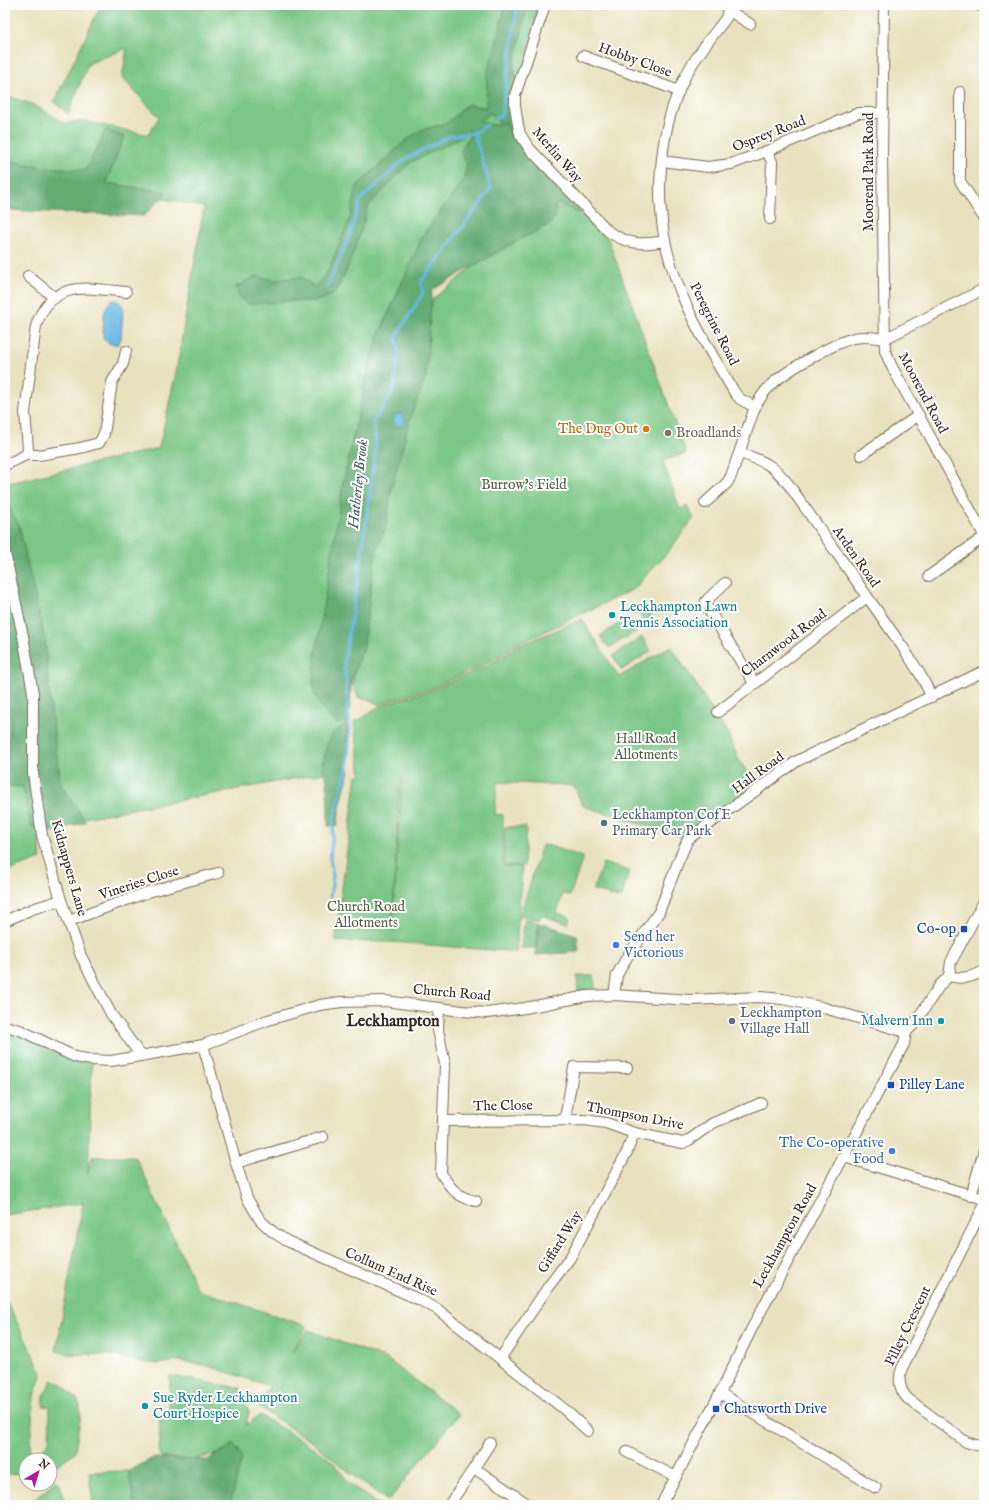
<svg xmlns="http://www.w3.org/2000/svg" width="989" height="1510" viewBox="0 0 989 1510" font-family="'IM FELL English',serif">
  <style>
    .green { fill: #79c686; stroke: #5a7852; fill-rule: evenodd }
    .forest { fill: #62ab73; stroke: #4e6a48 }
    .water { fill: #68b8e3; stroke: #527180 }
    .lines { fill: none; stroke-linecap: round; stroke-linejoin: round }
    .stream { stroke: #68b8e3; stroke-width: 3 }
    .minor-casing { stroke: #786a56; stroke-width: 12 }
    .minor { stroke: #fff; stroke-width: 10 }
    .food-dot { fill: #e8710a; stroke: #fff; stroke-width: 1.5 }
    .education-dot { fill: #8d6e63; stroke: #fff; stroke-width: 1.5 }
    .culture-dot { fill: #0f9aa8; stroke: #fff; stroke-width: 1.5 }
    .service-dot { fill: #5c6f8a; stroke: #fff; stroke-width: 1.5 }
    .transit-dot { fill: #1a4fb4; stroke: #fff; stroke-width: 1.5 }
    .shop-dot { fill: #3f7fe0; stroke: #fff; stroke-width: 1.5 }
    .labels { text-anchor: middle; dominant-baseline: central; stroke-width: 4; stroke-linejoin: round; paint-order: stroke }
    .street-label { font-size: 14px; fill: #3b2a1e; stroke: #fff }
    .food-label { font-size: 14px; fill: #c56008; stroke: #fff; text-anchor: end }
    .education-label { font-size: 14px; fill: #785e54; stroke: #fff; text-anchor: start }
    .park-label { font-size: 14px; fill: #516142; stroke: #fff }
    .culture-label { font-size: 14px; fill: #0d838f; stroke: #fff; text-anchor: start }
    .service-label { font-size: 14px; fill: #4e5e75; stroke: #fff; text-anchor: start }
    .transit-label { font-size: 14px; fill: #164399; stroke: #fff; text-anchor: start }
    .shop-label { font-size: 14px; fill: #366cbe; stroke: #fff; text-anchor: start }
    .water-label { font-size: 15px; font-style: italic; fill: #4b5c63; stroke: #fff }
    .quarter-label { font-size: 16px; font-weight: bold; fill: #3b2a1e; stroke: #fff }
  </style>
  <rect width="100%" height="100%" fill="#fff"/>
  <filter id="ink" filterUnits="userSpaceOnUse"><feTurbulence type="fractalNoise" baseFrequency=".025" numOctaves="2"/><feDisplacementMap in="SourceGraphic" scale="8" xChannelSelector="R" yChannelSelector="G"/><feConvolveMatrix kernelMatrix="1 2 1 2 8 2 1 2 1" color-interpolation-filters="sRGB"/></filter>
  <filter id="wash" filterUnits="userSpaceOnUse"><feTurbulence type="fractalNoise" baseFrequency=".012" numOctaves="4" result="noise"/><feDisplacementMap in="SourceGraphic" scale="16" xChannelSelector="R" yChannelSelector="G"/><feGaussianBlur stdDeviation="0.9" result="paint"/><feColorMatrix in="noise" values="0 0 0 0 0 0 0 0 0 0 0 0 0 0 0 0 0 1.4 0 .05"/><feComposite in="paint" operator="in"/></filter>
  <g filter="url(#wash)">
    <rect width="100%" height="100%" fill="#e9e2bf"/>
    <!-- green -->
    <g class="green">
      <path d="M101,5H539L511,122L536,206L432,289L369,460L345,769L53,824L5,676V484L159,448L176,372L204,207L5,167V95L34,105L65,123L84,121L148,135L159,117L122,78L127,48L88,64L68,114L54,102Z"/>
      <path d="M547,179L608,239L686,453L663,461L680,509L687,506L694,518L667,553L634,589L519,644L492,660L435,687L379,704L358,697L353,685L367,554L391,423L434,298L548,208Z"/>
      <path d="M645,607L655,623L648,628L638,612Z"/>
      <path d="M629,617L638,630L609,648L600,636Z"/>
      <path d="M582,619L619,677L671,646L726,731L739,760L759,789L688,839L583,806L574,786L497,782L495,814L503,815V866L522,867L516,952L392,942L335,941L357,775H361L354,722L363,718L379,706L435,689L493,662L519,646ZM400,777L402,778L392,930V929Z"/>
      <path d="M642,637L651,651L622,670L613,656Z"/>
      <path d="M5,696L27,699L41,859L5,872Z"/>
      <path d="M505,827H526L524,866L504,865Z"/>
      <path d="M542,845L550,846L583,857L570,896L563,893L557,913L570,917L568,924L541,915L539,920L520,915Z"/>
      <path d="M603,863L629,871L622,897L619,896L618,898L593,890Z"/>
      <path d="M525,919L539,923L535,948H521Z"/>
      <path d="M577,976H594L595,988L578,992Z"/>
      <path d="M5,1026L92,1060L88,1173L92,1157H133L136,1158L198,1290L307,1326L292,1352L308,1330L387,1359L459,1414L388,1501L363,1483L313,1443L257,1406L270,1386L205,1365L178,1361L158,1364L142,1362L111,1355L67,1354L56,1351L83,1203L5,1215Z"/>
      <path d="M5,1298L42,1373L34,1396L29,1460H26V1472L5,1475Z"/>
      <path d="M170,1376L240,1388L249,1412L246,1425L260,1415L303,1441L324,1455L334,1463L349,1483L378,1505H230L239,1449L191,1460L161,1457L159,1455L160,1417L164,1414H169Z"/>
      <path d="M52,1380L61,1384L77,1399L80,1406V1419L75,1452L57,1465H51L50,1460H46L41,1450L49,1442L50,1407L43,1406L44,1395Z"/>
      <path d="M129,1471L134,1505H93L89,1472Z"/>
      <path d="M56,1480L60,1484L65,1505H34L33,1501Z"/>
    </g>
    <!-- forest -->
    <g class="forest">
      <path d="M505,5H535L526,12L514,65L516,83L510,121L498,122L490,113L480,121L491,125L507,123L512,138L538,166L560,188L581,212L578,213L559,203L555,206L556,212L555,217L550,224L515,242L432,290L426,377L412,412L392,486L386,526L375,555L363,651L359,658L349,687V722L337,724C327,716 314,700 313,686C312,677 315,666 315,658L343,483L366,378L379,334L423,235L463,181L467,164L460,152L469,137L470,131L450,143L411,162L368,206L361,231L346,272L334,294L316,301H294L248,304L240,298L236,287L256,276L273,280L301,277L315,287L328,271L351,215L357,186L406,140L421,130L447,123L468,104L486,108L487,73L497,41Z"/>
      <path d="M106,129L124,137L106,183L167,192L144,216L5,210V160L43,167L86,170Z"/>
      <path d="M5,500L19,525L45,641L51,711L61,785L86,822L47,833L31,826L23,787L5,786L11,718L5,710Z"/>
      <path d="M346,724L349,771L340,807L337,825L328,826L327,781L322,764L330,735Z"/>
      <path d="M539,923L577,935L579,952L535,955Z"/>
      <path d="M234,1444L242,1458L230,1505H134L129,1471L153,1458L207,1460Z"/>
    </g>
    <!-- water -->
    <g class="water">
      <path d="M112,300C117,300 121,302 123,307L121,339L118,344C111,345 107,343 103,338C104,326 101,308 112,300Z"/>
      <circle cx="399" cy="420" r="6"/>
    </g>
    <g class="lines">
      <!-- stream -->
      <g class="stream">
        <path d="M495,119L501,116L518,5"/>
        <path d="M327,288L349,237L361,199L404,160L449,136L474,133"/>
        <path d="M330,897L333,877L330,858L335,814L347,771L350,730L344,661L361,560L376,443L373,422L393,392L399,351L396,337L423,293L421,282L491,189L474,133L487,125"/>
      </g>
    </g>
  </g>
  <g filter="url(#ink)">
    <g class="lines">
      <defs>
        <g id="minor">
          <path d="M545,5L515,95V106L518,125L520,134L529,148L609,232C629,245 643,245 665,241"/>
          <path d="M727,5L728,10L726,18C712,37 696,55 685,77C672,103 665,130 662,158C660,176 659,193 661,210C665,277 701,338 735,393L740,399L755,407"/>
          <path d="M884,5L882,157L885,351L892,367L984,535"/>
          <path d="M978,5L984,7"/>
          <path d="M728,10L750,24"/>
          <path d="M583,56L679,91"/>
          <path d="M960,92V181L984,218"/>
          <path d="M767,151L772,162L770,219"/>
          <path d="M662,161L708,167L731,164L767,151L858,113H883"/>
          <path d="M28,276L55,298"/>
          <path d="M884,339L984,289"/>
          <path d="M740,453C763,461 773,464 789,485L904,649L920,674L932,697"/>
          <path d="M26,455L28,449L25,412L36,326C51,279 88,288 126,292"/>
          <path d="M861,455L919,415"/>
          <path d="M5,465L26,455H39L80,448L99,443L104,434L112,382L123,364L126,351"/>
          <path d="M705,503L727,483L731,476L755,407C759,400 763,393 769,387C783,372 834,343 854,338C864,336 874,337 884,339"/>
          <path d="M5,553L23,636L33,693V773L42,835L61,900L81,956L111,1014L141,1056"/>
          <path d="M929,576L984,537"/>
          <path d="M725,583L708,599L706,601L707,607L754,683"/>
          <path d="M718,712L867,597"/>
          <path d="M5,921L32,909L61,900"/>
          <path d="M69,921L151,891L218,873"/>
          <path d="M949,976C963,980 972,977 984,971"/>
          <path d="M614,995L617,975L627,957L659,912L678,862L688,839L797,761L984,671"/>
          <path d="M439,1008L438,1030L445,1064L441,1173C450,1188 458,1198 476,1201"/>
          <path d="M5,1026L20,1030L75,1057L92,1060L111,1061L203,1045L268,1020L320,1005L341,1002L385,1001L462,1011L487,1013L525,1008L587,996L614,995L691,1000L760,997L783,999L821,1007L906,1032"/>
          <path d="M203,1045L236,1163L247,1198L260,1220L273,1232L287,1241L420,1300L437,1309L564,1409L588,1431"/>
          <path d="M565,1119L574,1067L627,1068"/>
          <path d="M443,1121L584,1120L606,1123L634,1133L683,1143L689,1140L713,1123L761,1103"/>
          <path d="M844,1157L984,1199"/>
          <path d="M236,1163L323,1137"/>
          <path d="M971,1196L984,1150"/>
          <path d="M984,1206L902,1368C898,1379 899,1389 907,1398L966,1442L976,1445L984,1446"/>
          <path d="M500,1359L548,1287L570,1258L627,1152L634,1133"/>
          <path d="M720,1393L876,1488"/>
          <path d="M490,1443L474,1468L529,1505"/>
          <path d="M627,1452L676,1477"/>
          <path d="M449,1505L474,1468"/>
          <path d="M661,1505L720,1393L752,1328L904,1044L906,1032L914,1024L940,985L949,976L951,962L984,901"/>
        </g>
      </defs>
      <!-- minor casing -->
      <use href="#minor" class="minor-casing"/>
      <!-- minor -->
      <use href="#minor" class="minor"/>
    </g>
  </g>
  <!-- markers -->
  <circle class="food-dot" cx="646" cy="429" r="4"/>
  <circle class="education-dot" cx="668" cy="433" r="4"/>
  <g class="culture-dot">
    <circle cx="612" cy="615" r="4"/>
    <circle cx="941" cy="1021" r="4"/>
    <circle cx="145" cy="1406" r="4"/>
  </g>
  <g class="service-dot">
    <circle cx="604" cy="823" r="4"/>
    <circle cx="732" cy="1021" r="4"/>
  </g>
  <g class="transit-dot">
    <rect x="960" y="925" width="8" height="8" rx="2"/>
    <rect x="887" y="1081" width="8" height="8" rx="2"/>
    <rect x="712" y="1405" width="8" height="8" rx="2"/>
  </g>
  <g class="shop-dot">
    <circle cx="616" cy="945" r="4"/>
    <circle cx="892" cy="1151" r="4"/>
  </g>
  <g class="labels">
    <!-- street labels -->
    <g class="street-label">
      <text transform="translate(635 60) rotate(20)">Hobby Close</text>
      <text transform="translate(769 134) rotate(-21)">Osprey Road</text>
      <text transform="translate(557 155) rotate(49)">Merlin Way</text>
      <text transform="translate(869 172) rotate(-90)">Moorend Park Road</text>
      <text transform="translate(714 324) rotate(63)">Peregrine Road</text>
      <text transform="translate(923 393) rotate(62)">Moorend Road</text>
      <text transform="translate(856 557) rotate(55)">Arden Road</text>
      <text transform="translate(784 643) rotate(-37)">Charnwood Road</text>
      <text transform="translate(758 773) rotate(-36)">Hall Road</text>
      <text transform="translate(69 868) rotate(74)">Kidnappers Lane</text>
      <text transform="translate(139 883) rotate(-18)">Vineries Close</text>
      <text transform="translate(452 993) rotate(5)">Church Road</text>
      <text transform="translate(503 1106) rotate(-1)">The Close</text>
      <text transform="translate(635 1116) rotate(11)">Thompson Drive</text>
      <text transform="translate(785 1236) rotate(-61)">Leckhampton Road</text>
      <text transform="translate(560 1242) rotate(-58)">Giffard Way</text>
      <text transform="translate(391 1272) rotate(24)">Collum End Rise</text>
      <text transform="translate(908 1326) rotate(-64)">Pilley Crescent</text>
    </g>
    <!-- food labels -->
    <g class="food-label">
      <text x="638" y="429">The Dug Out</text>
    </g>
    <!-- education labels -->
    <g class="education-label">
      <text x="676" y="433">Broadlands</text>
    </g>
    <!-- park labels -->
    <g class="park-label">
      <text x="524" y="485">Burrow's Field</text>
      <text x="646" y="739">Hall Road<tspan x="646" dy="16">Allotments</tspan></text>
      <text x="366" y="907">Church Road<tspan x="366" dy="16">Allotments</tspan></text>
    </g>
    <!-- culture labels -->
    <g class="culture-label">
      <text x="620" y="607">Leckhampton Lawn<tspan x="620" dy="16">Tennis Association</tspan></text>
      <text x="933" y="1021" text-anchor="end">Malvern Inn</text>
      <text x="153" y="1398">Sue Ryder Leckhampton<tspan x="153" dy="16">Court Hospice</tspan></text>
    </g>
    <!-- service labels -->
    <g class="service-label">
      <text x="612" y="815">Leckhampton CofE<tspan x="612" dy="16">Primary Car Park</tspan></text>
      <text x="740" y="1013">Leckhampton<tspan x="740" dy="16">Village Hall</tspan></text>
    </g>
    <!-- transit labels -->
    <g class="transit-label">
      <text x="956" y="929" text-anchor="end">Co-op</text>
      <text x="899" y="1085">Pilley Lane</text>
      <text x="724" y="1409">Chatsworth Drive</text>
    </g>
    <!-- shop labels -->
    <g class="shop-label">
      <text x="624" y="937">Send her<tspan x="624" dy="16">Victorious</tspan></text>
      <text x="884" y="1143" text-anchor="end">The Co-operative<tspan x="884" dy="16">Food</tspan></text>
    </g>
    <!-- water labels -->
    <g class="water-label">
      <text transform="translate(358 484) rotate(-84)">Hatherley Brook</text>
    </g>
    <!-- quarter labels -->
    <g class="quarter-label">
      <text x="393" y="1022">Leckhampton</text>
    </g>
  </g>
  <!-- margin -->
  <rect width="989" height="1510" fill="none" stroke="#fff" stroke-width="20"/>
  <!-- north arrow -->
  <g transform="translate(38 1472) rotate(38)"><circle r="19" fill="#ffffff" stroke="#b1aaa5"/>
  <path d="M0-3L7 15L0 10L-7 15Z" fill="#b5179e"/>
  <text y="-6" font-size="11" font-weight="bold" text-anchor="middle" fill="#3b2a1e">N</text>
  </g>
</svg>
